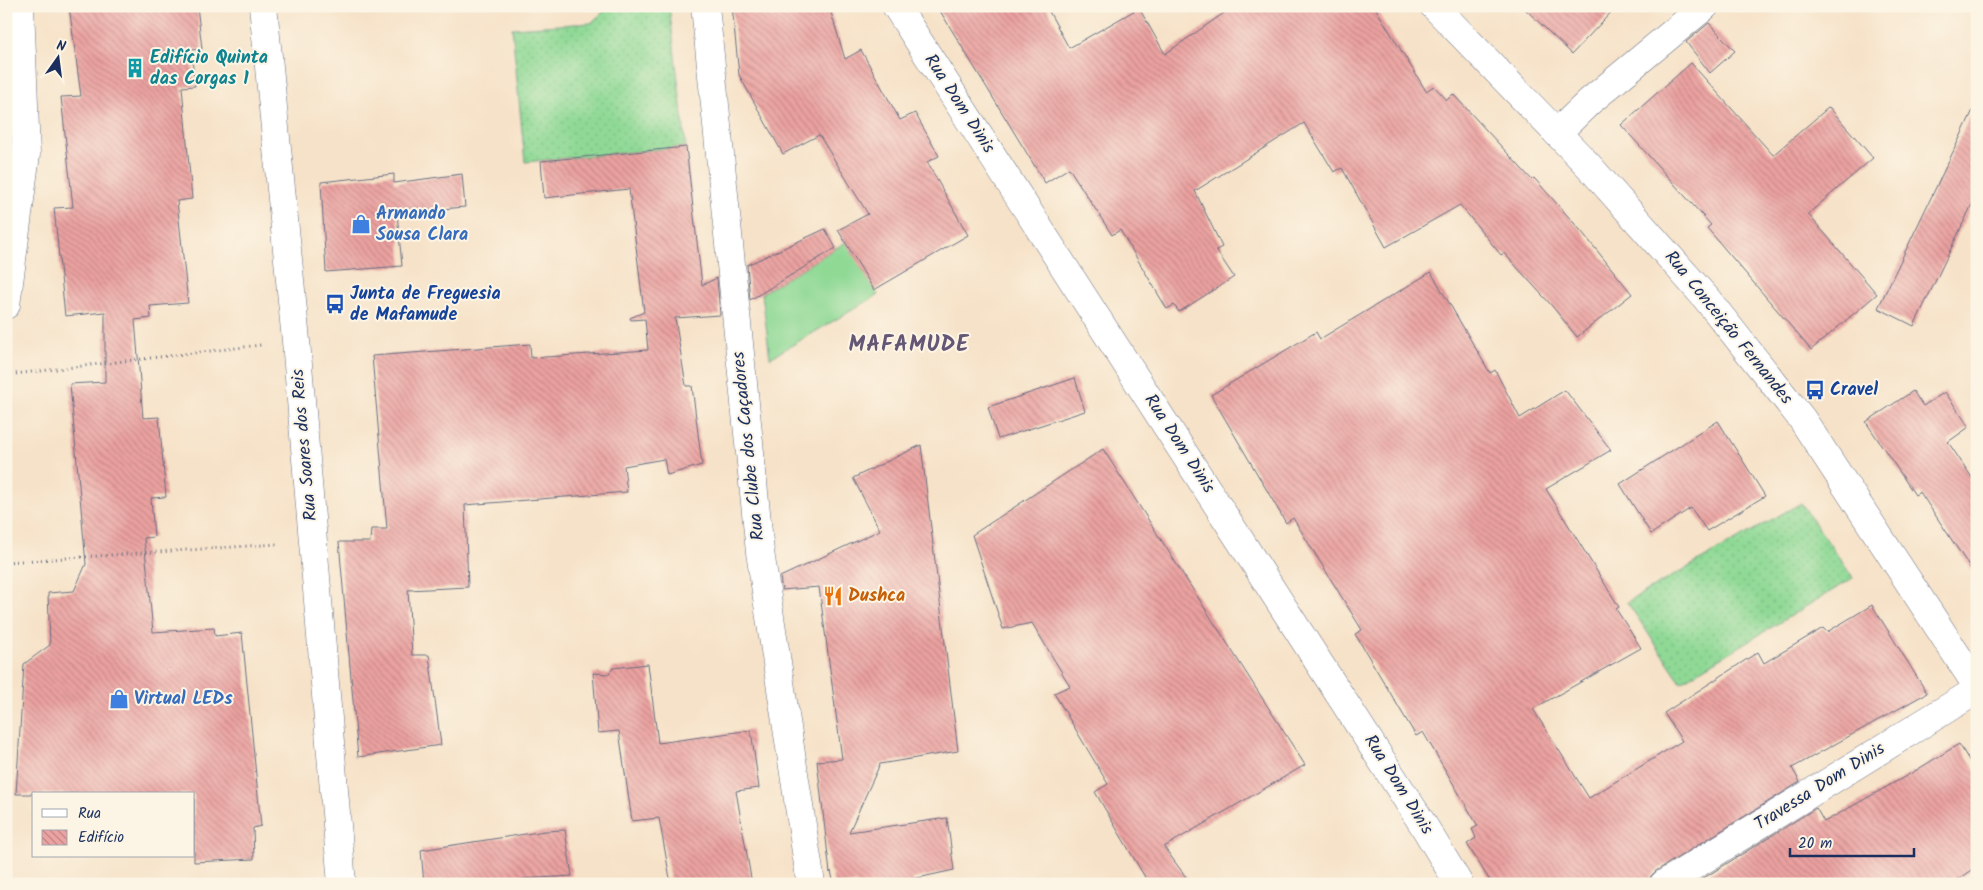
<svg xmlns="http://www.w3.org/2000/svg" width="1983" height="890" viewBox="0 0 1983 890" font-family="Kalam,sans-serif">
  <style>
    .grass { fill: #8fd995; stroke: #55847a }
    .garden { fill: url(#garden-dots); stroke: #55847a }
    .building { fill: url(#building-back-hatch) }
    .lines { fill: none; stroke-linecap: round; stroke-linejoin: round }
    .minor-casing { stroke: #686e83; stroke-width: 29 }
    .secondary-casing { stroke: #686e83; stroke-width: 29 }
    .primary-casing { stroke: #686e83; stroke-width: 29 }
    .path { stroke: #686e83; stroke-width: 3; stroke-dasharray: 1 4; stroke-linecap: butt }
    .minor { stroke: #fff; stroke-width: 28 }
    .secondary { stroke: #fff; stroke-width: 28 }
    .primary { stroke: #fff; stroke-width: 28 }
    .labels { text-anchor: middle; dominant-baseline: central; stroke-width: 4; stroke-linejoin: round; paint-order: stroke }
    .culture-label { font-size: 18px; font-weight: bold; fill: #0d838f; stroke: #fcf5e5; text-anchor: start }
    .street-label { font-size: 18px; fill: #1b2f5e; stroke: #fcf5e5 }
    .shop-label { font-size: 18px; font-weight: bold; fill: #366cbe; stroke: #fcf5e5; text-anchor: start }
    .transit-label { font-size: 18px; font-weight: bold; fill: #164399; stroke: #fcf5e5; text-anchor: start }
    .food-label { font-size: 18px; font-weight: bold; fill: #c56008; stroke: #fcf5e5; text-anchor: start }
    .district-label { font-size: 22px; font-weight: bold; letter-spacing: 1px; fill: #645775; stroke: #fcf5e5 }
  </style>
  <defs>
    <pattern id="garden-dots" width="8" height="8" patternUnits="userSpaceOnUse" patternTransform="scale(1.25)"><rect width="8" height="8" fill="#8fd995"/><path d="M2 2h.1M6 6h.1" fill="none" stroke="#7bbb83" stroke-width="1.8" stroke-linecap="round"/></pattern>
    <pattern id="building-back-hatch" width="6" height="6" patternUnits="userSpaceOnUse" patternTransform="scale(1.25)"><rect width="6" height="6" fill="#eca2a0"/><path d="M-1 5l2 2M0 0l6 6M5-1l2 2" fill="none" stroke="#be8486"/></pattern>
  </defs>
  <rect width="100%" height="100%" fill="#fcf5e5"/>
  <filter id="ink" filterUnits="userSpaceOnUse"><feTurbulence type="fractalNoise" baseFrequency=".02" numOctaves="2"/><feDisplacementMap in="SourceGraphic" scale="10" xChannelSelector="R" yChannelSelector="G"/><feConvolveMatrix kernelMatrix="1 2 1 2 8 2 1 2 1" color-interpolation-filters="sRGB"/></filter>
  <filter id="wash" filterUnits="userSpaceOnUse"><feTurbulence type="fractalNoise" baseFrequency=".0096" numOctaves="4" result="noise"/><feDisplacementMap in="SourceGraphic" scale="20" xChannelSelector="R" yChannelSelector="G"/><feGaussianBlur stdDeviation="1.12" result="paint"/><feColorMatrix in="noise" values="0 0 0 0 0 0 0 0 0 0 0 0 0 0 0 0 0 1.4 0 .05"/><feComposite in="paint" operator="in"/></filter>
  <g filter="url(#wash)">
    <rect width="100%" height="100%" fill="#f6e2c8"/>
    <!-- grass -->
    <path class="grass" d="M846,242L878,295L770,358L762,293Z"/>
    <!-- garden -->
    <g class="garden">
      <path d="M610,6H669L686,147L525,162L512,28L591,23Z"/>
      <path d="M1801,503L1853,578L1681,682L1627,602Z"/>
    </g>
    <g id="blocks">
      <!-- building -->
      <g class="building">
        <path d="M69,6H197L202,49L191,50L195,86L182,87L192,199L177,201L188,303L150,306L151,318L135,320L143,418L159,417L166,497L151,498L154,537L144,538L153,632L214,628L215,636L242,633L261,826L253,828L254,859L194,862V794H16L24,664L50,645L48,593L74,591L86,564L70,384L105,382V312L65,316L54,208L73,207L61,97L81,96Z"/>
        <path d="M732,6H829L845,59L861,50L900,120L915,113L939,156L927,162L968,235L874,290L838,230L868,214L819,135L783,154L739,75Z"/>
        <path d="M937,6H1046L1069,48L1139,8L1165,54L1234,6H1374L1426,91L1434,86L1447,100L1453,94L1532,180L1534,178L1582,232L1632,294L1577,337L1552,306L1504,253L1501,255L1460,205L1386,247L1342,168L1334,172L1304,123L1195,191L1222,247L1216,250L1234,277L1179,312L1174,305L1167,309L1120,230L1112,235L1069,168L1045,183Z"/>
        <path d="M1522,6H1617L1572,54Z"/>
        <path d="M1709,23L1735,51L1710,73L1686,42Z"/>
        <path d="M1691,63L1773,155L1829,107L1873,158L1808,214L1877,294L1811,350L1707,228L1711,225L1621,125Z"/>
        <path d="M1977,102V194L1914,326L1878,308Z"/>
        <path d="M686,147L702,285L717,278L720,315L675,318L686,386H692L702,465L667,475L664,459L624,466L627,492L465,505L468,587L408,590L412,655H429L441,745L358,757L339,542H370L371,529H387L372,356L530,344L531,358L648,350L645,319L631,320L630,318L644,312L629,189L544,198L541,161Z"/>
        <path d="M394,174V183L462,174L465,207L397,213L402,266L326,272L321,182Z"/>
        <path d="M825,229L836,248L750,300L747,265Z"/>
        <path d="M1431,272L1490,373L1495,370L1520,418L1565,390L1611,450L1546,489L1619,607L1616,609L1641,648L1533,709L1589,798L1682,741L1664,713L1758,652L1764,663L1823,628L1827,632L1872,605L1927,693L1792,768L1800,782L1656,871L1651,876L1648,884H1492L1467,844L1476,838L1472,829L1478,826L1423,732L1416,736L1355,634L1362,630L1293,518L1286,523L1211,395L1316,332L1320,339Z"/>
        <path d="M1075,378L1085,411L998,439L988,407Z"/>
        <path d="M1913,391L1923,406L1945,392L1969,427L1948,442L1977,485V578L1920,492L1915,495L1866,422Z"/>
        <path d="M1718,421L1765,496L1707,531L1691,508L1651,534L1620,484Z"/>
        <path d="M921,445L958,751L880,764L849,832L947,818L954,870L913,879L914,884H834L831,871L830,873L817,761L842,759L819,587L782,590L780,577L880,530L853,478Z"/>
        <path d="M1103,449L1305,765L1164,847L1191,884H1149L1095,792L1108,784L1054,693L1070,686L1032,623L1003,629L972,535Z"/>
        <path d="M648,664L658,743L751,730L759,788L736,791L752,884H671L659,818L632,821L619,731L598,733L593,673L609,674L613,668Z"/>
        <path d="M1959,744L1977,773V867L1951,884H1694L1816,808L1824,822L1915,771Z"/>
        <path d="M565,830L572,876L522,879L523,884H424L421,850L545,831Z"/>
      </g>
    </g>
  </g>
  <g filter="url(#ink)">
    <use href="#blocks" fill-opacity="0" stroke="#686e83" stroke-width="1"/>
    <g class="lines">
      <defs>
        <g id="minor">
          <path d="M705,6L760,552L811,884"/>
          <path d="M896,6L1424,826L1459,884"/>
          <path d="M1557,133L1589,102L1705,6"/>
          <path d="M6,305L26,154L20,6"/>
          <path d="M1664,884L1977,690"/>
        </g>
        <path id="secondary" d="M1434,6L1588,165L1706,298L1802,419L1977,686"/>
        <path id="primary" d="M263,6L296,341L342,884"/>
      </defs>
      <!-- minor casing -->
      <use href="#minor" class="minor-casing"/>
      <!-- secondary casing -->
      <use href="#secondary" class="secondary-casing"/>
      <!-- primary casing -->
      <use href="#primary" class="primary-casing"/>
      <!-- path -->
      <g class="path">
        <path d="M6,375L261,345"/>
        <path d="M6,562L278,544"/>
      </g>
      <!-- minor -->
      <use href="#minor" class="minor"/>
      <!-- secondary -->
      <use href="#secondary" class="secondary"/>
      <!-- primary -->
      <use href="#primary" class="primary"/>
    </g>
  </g>
  <!-- icons -->
  <defs>
    <symbol id="building-bare" viewBox="-9 -9 18 18"><path d="M-4-6H4V6H1V3H-1V6H-4ZM-2.5-4.3h1.7v1.8h-1.7ZM.8-4.3h1.7v1.8H.8ZM-2.5-1h1.7V.8h-1.7ZM.8-1h1.7V.8H.8Z" fill="#0f9aa8" stroke="#fcf5e5" stroke-width="2.5" paint-order="stroke"/></symbol>
    <symbol id="shop-bare" viewBox="-9 -9 18 18"><path d="M-5-2.5h2.3a2.7 3.5 0 0 1 5.4 0H5L5.5 6h-11ZM-1.5-2.5h3a1.5 2.3 0 0 0-3 0Z" fill="#3f7fe0" stroke="#fcf5e5" stroke-width="2.5" paint-order="stroke"/></symbol>
    <symbol id="bus-bare" viewBox="-9 -9 18 18"><path d="M-5-6H5V4H4V6H2V4H-2V6H-4V4H-5ZM-3.5-4V0h7V-4ZM-3.5 1.2v1.5H-2V1.2ZM2 1.2v1.5H3.5V1.2Z" fill="#1a4fb4" stroke="#fcf5e5" stroke-width="2.5" paint-order="stroke"/></symbol>
    <symbol id="restaurant-bare" viewBox="-9 -9 18 18"><path d="M-5-6h1v4h1v-4h1v4h1v-4h1v5L-1.5 .5V6h-2V.5L-5-1ZM5-6V6H3V1.5H1.5Q1.5-4 5-6Z" fill="#e8710a" stroke="#fcf5e5" stroke-width="2.5" paint-order="stroke"/></symbol>
  </defs>
  <g fill-rule="evenodd">
    <use href="#building-bare" x="121" y="54" width="28" height="28"/>
    <use href="#shop-bare" x="347" y="210" width="28" height="28"/>
    <use href="#bus-bare" x="321" y="290" width="28" height="28"/>
    <use href="#bus-bare" x="1801" y="376" width="28" height="28"/>
    <use href="#restaurant-bare" x="819" y="582" width="28" height="28"/>
    <use href="#shop-bare" x="105" y="685" width="28" height="28"/>
  </g>
  <g class="labels">
    <!-- culture labels -->
    <g class="culture-label">
      <text x="150" y="58">Edifício Quinta<tspan x="150" dy="21">das Corgas 1</tspan></text>
    </g>
    <!-- street labels -->
    <g class="street-label">
      <text transform="translate(959 104) rotate(57)">Rua Dom Dinis</text>
      <text transform="translate(1728 328) rotate(51)">Rua Conceição Fernandes</text>
      <text transform="translate(1179 444) rotate(57)">Rua Dom Dinis</text>
      <text transform="translate(305 445) rotate(-95)">Rua Soares dos Reis</text>
      <text transform="translate(749 446) rotate(-96)">Rua Clube dos Caçadores</text>
      <text transform="translate(1398 785) rotate(58)">Rua Dom Dinis</text>
      <text transform="translate(1820 787) rotate(-32)">Travessa Dom Dinis</text>
    </g>
    <!-- shop labels -->
    <g class="shop-label">
      <text x="376" y="214">Armando<tspan x="376" dy="21">Sousa Clara</tspan></text>
      <text x="134" y="699">Virtual LEDs</text>
    </g>
    <!-- transit labels -->
    <g class="transit-label">
      <text x="350" y="294">Junta de Freguesia<tspan x="350" dy="21">de Mafamude</tspan></text>
      <text x="1830" y="390">Cravel</text>
    </g>
    <!-- food labels -->
    <g class="food-label">
      <text x="848" y="596">Dushca</text>
    </g>
    <!-- district labels -->
    <g class="district-label">
      <text x="909" y="345">MAFAMUDE</text>
    </g>
  </g>
  <!-- margin -->
  <rect width="1983" height="890" fill="none" stroke="#fcf5e5" stroke-width="25"/>
  <!-- legend -->
  <rect x="32" y="792" width="162" height="65" fill="#fcf5e5" stroke="#a2a6af"/>
  <rect x="42" y="809" width="25" height="8" fill="#ffffff" stroke="#a2a6af"/>
  <text x="78" y="818" font-size="15" fill="#1b2f5e">Rua</text>
  <rect x="42" y="830" width="25" height="15" fill="url(#building-back-hatch)" stroke="#a2a6af"/>
  <text x="78" y="842" font-size="15" fill="#1b2f5e">Edifício</text>
  <!-- north arrow -->
  <g transform="translate(58 58) rotate(14)" stroke="#fcf5e5" stroke-width="4" paint-order="stroke">
  <path d="M0-4L9 19L0 12L-9 19Z" fill="#1b2f5e"/>
  <text y="-8" font-size="14" font-weight="bold" text-anchor="middle" fill="#1b2f5e">N</text>
  </g>
  <!-- scale -->
  <path d="M1790 848v8h124v-8" fill="none" stroke="#1b2f5e" stroke-width="2.5"/>
  <text x="1798" y="848" font-size="15" fill="#1b2f5e" stroke="#fcf5e5" stroke-width="4" paint-order="stroke">20 m</text>
</svg>
